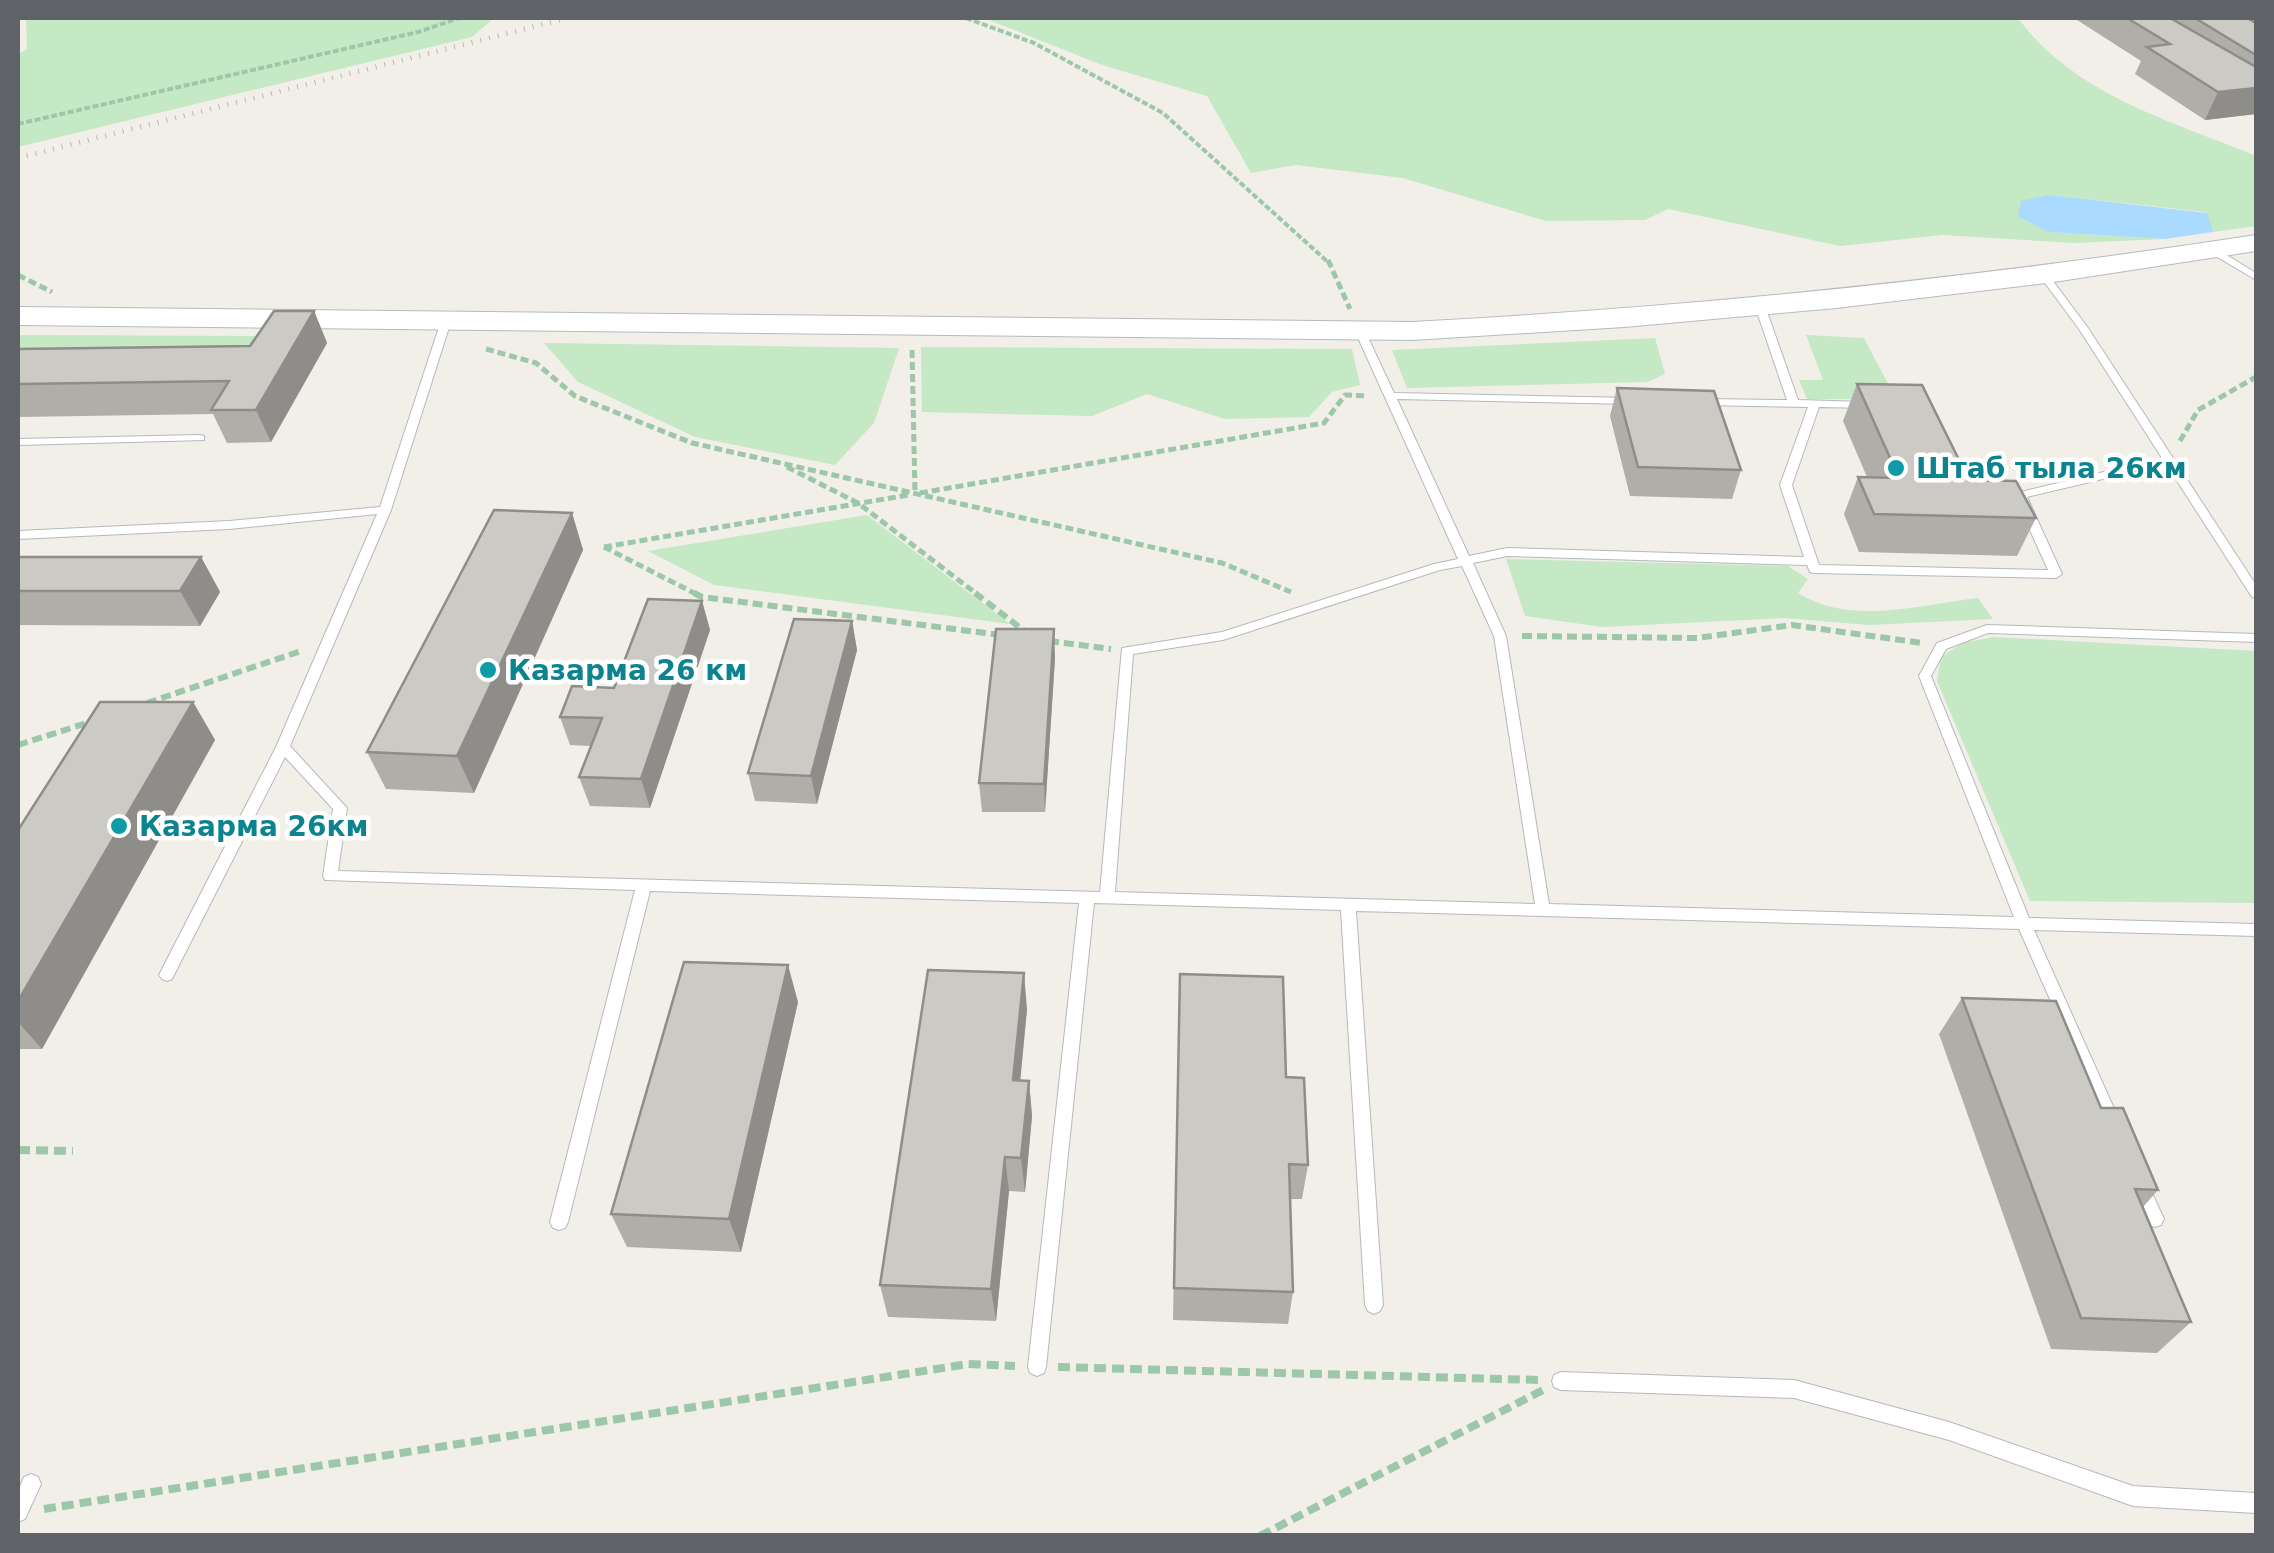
<svg xmlns="http://www.w3.org/2000/svg" width="2274" height="1553" viewBox="0 0 2274 1553" font-family="'DejaVu Sans',sans-serif">
  <style>
    .green { fill: #c5e8c5 }
    .water { fill: #aadaff }
    .lines { fill: none; stroke-linecap: round; stroke-linejoin: round }
    .lane-casing { stroke: #b5b8bc; stroke-width: 2 }
    .secondary-casing { stroke: #b6babf; stroke-width: 2 }
    .path-far3 { stroke: #9cc7a9; stroke-width: 4; stroke-dasharray: 6 2.5; stroke-linecap: butt }
    .path-far2 { stroke: #9cc7a9; stroke-width: 5; stroke-dasharray: 8 4; stroke-linecap: butt }
    .path-far1 { stroke: #9cc7a9; stroke-width: 6; stroke-dasharray: 10 5; stroke-linecap: butt }
    .path { stroke: #9cc7a9; stroke-width: 8; stroke-dasharray: 12 6; stroke-linecap: butt }
    .lane { fill: #fff; fill-rule: evenodd }
    .secondary { fill: #fff; fill-rule: evenodd }
    .rail { stroke: #b6b7b8; stroke-width: 5; stroke-dasharray: 1 8; stroke-linecap: butt }
    .wall { fill: #afaea9 }
    .shaded-wall { fill: #8f8d8a }
    .building { fill: #cccac5; stroke: #8f8d8a; stroke-width: 2.5 }
    .culture-dot { fill: #0f9aa8; stroke: #fff; stroke-width: 4 }
    .labels { text-anchor: middle; dominant-baseline: central; stroke-width: 9; stroke-linejoin: round; paint-order: stroke }
    .culture-label { font-size: 28px; font-weight: bold; fill: #0d838f; stroke: #fff; text-anchor: start }
  </style>
  <rect width="100%" height="100%" fill="#f1efe8"/>
  <!-- green -->
  <g class="green">
    <path d="M26,18H494L472,37L18,147V54L27,49Z"/>
    <path d="M984,18H2018C2074,95 2171,121 2256,156V226L2213,232L2206,212L2049,195L2048,232L2165,239L2074,243L1943,235L1840,246L1668,209L1645,220L1546,221L1403,178L1296,165L1251,173L1207,96L1102,65Z"/>
    <path d="M18,335L255,336L237,373L18,374Z"/>
    <path d="M1806,335L1864,338L1896,399H1807L1799,380H1823Z"/>
    <path d="M1655,338L1665,374L1647,382L1407,388L1392,350Z"/>
    <path d="M544,343L899,348L874,423L835,465L695,437L578,382Z"/>
    <path d="M921,347L1352,349L1360,385L1332,392L1309,417L1225,419L1147,394L1092,416L922,412Z"/>
    <path d="M867,515L1010,624L714,585L648,551Z"/>
    <path d="M1506,559L1788,566L1808,579L1798,593C1851,626 1919,605 1978,598L1993,619L1868,625L1785,618L1602,627L1525,616Z"/>
    <path d="M1993,637L2256,651V903L2030,901L1937,681L1941,657L1962,643Z"/>
  </g>
  <!-- water -->
  <path class="water" d="M2049,195L2207,213L2213,232L2165,239L2048,232L2018,216L2021,201Z"/>
  <g class="lines">
    <defs>
      <g id="lane">
        <path d="M2209,248H2215L2256,273V280L2209,252Z"/>
        <path d="M2044,272L2047,273L2088,328L2256,585V598L2252,597L2166,464L2027,497L2062,574L2056,578L1814,573L1810,572L1807,565L1507,556L1473,563L1506,636L1549,904L2014,917L1919,676L1937,643L1987,625L2256,634V642L1988,633L1946,649L1931,676L2029,918L2256,924V936L2034,930L2121,1124L2119,1129L2113,1131L2107,1129L2019,929L1356,911L1383,1305L1380,1311L1374,1314L1368,1311L1365,1305L1341,910L1094,903L1046,1367L1044,1373L1037,1376L1030,1373L1028,1367L1079,903L650,891L568,1222L565,1228L559,1230L553,1228L550,1222L635,890L325,880L323,876L333,809L285,757L172,979L167,981L162,979L159,975L276,747L377,514L229,529L18,539V531L229,521L380,507L441,321L446,318L450,319L451,321L391,510L290,746L347,808L338,871L1100,892L1122,648L1222,632L1434,564L1458,559L1355,331L1356,329H1364L1365,331L1394,393L1632,398L1637,401L1632,404L1397,399L1469,556L1507,548L1804,557L1780,485L1808,407L1703,405L1698,402L1703,399L1787,400L1755,306L1760,303L1765,306L1798,400L1867,402L1872,405L1867,408L1819,407L1792,485L1819,565L2048,570L2014,495L2016,493L2162,458L2079,329L2039,275ZM1462,566L1494,636L1535,904L1115,892L1133,654L1223,640L1440,570Z"/>
        <path d="M200,435L204,436V440L18,445V439Z"/>
        <path d="M2140,1177L2146,1180L2164,1219L2161,1225L2155,1227L2149,1225L2132,1185L2134,1180Z"/>
        <path d="M1561,1372L1794,1380L1949,1422L2133,1486L2256,1493V1513L2133,1506L1949,1440L1794,1398L1561,1390L1554,1387L1552,1381L1554,1375Z"/>
        <path d="M31,1474L38,1477L41,1484L25,1519L18,1522V1491L24,1477Z"/>
      </g>
      <path id="secondary" d="M2256,235V251L2047,283L1836,308L1624,327L1412,340L18,325V307L1412,322C1695,307 1976,278 2256,235Z"/>
    </defs>
    <!-- lane casing -->
    <use href="#lane" class="lane-casing"/>
    <!-- secondary casing -->
    <use href="#secondary" class="secondary-casing"/>
    <!-- path-far3 -->
    <g class="path-far3">
      <path d="M966,18L1034,43L1163,113L1329,263"/>
      <path d="M18,124L418,32L459,18"/>
    </g>
    <!-- path-far2 -->
    <g class="path-far2">
      <path d="M1328,260L1350,309"/>
      <path d="M18,275L52,292"/>
      <path d="M486,349L536,363L575,396L692,443L1222,563L1291,592"/>
      <path d="M912,350L915,494"/>
      <path d="M2180,441L2198,410L2256,377"/>
      <path d="M787,467L858,503L978,595"/>
      <path d="M920,493L1324,423L1345,395L1368,396"/>
      <path d="M604,547L908,495"/>
      <path d="M604,547L698,595"/>
    </g>
    <!-- path-far1 -->
    <g class="path-far1">
      <path d="M694,593L702,597L1001,635"/>
      <path d="M975,593L1027,633"/>
      <path d="M1522,636L1697,638L1792,625L1922,643"/>
      <path d="M1049,641L1111,649"/>
      <path d="M147,703L301,651"/>
      <path d="M18,745L93,721"/>
    </g>
    <!-- path -->
    <g class="path">
      <path d="M18,1150L73,1151"/>
      <path d="M1058,1367L1540,1380"/>
      <path d="M44,1509L968,1364L1015,1366"/>
      <path d="M1260,1536L1543,1390"/>
    </g>
    <!-- lane -->
    <use href="#lane" class="lane"/>
    <!-- secondary -->
    <use href="#secondary" class="secondary"/>
    <!-- rail -->
    <path class="rail" d="M18,158L568,18"/>
  </g>
  <!-- wall -->
  <g class="wall">
    <path d="M2074,18H2247L2256,23V114L2205,120L2135,74L2141,61Z"/>
    <path d="M314,311L327,343L271,442L227,443L213,414L18,417V349L250,346Z"/>
    <path d="M1857,384L1969,480L2036,518L2017,556L1859,552L1844,514L1858,477H1867L1843,421Z"/>
    <path d="M1617,388L1741,470L1732,499L1630,496L1610,416Z"/>
    <path d="M572,513L583,550L474,793L386,789L367,752Z"/>
    <path d="M18,557H201L220,592L200,626L18,625Z"/>
    <path d="M702,601L710,630L650,808L590,806L579,777L591,746L570,745L560,717L614,688Z"/>
    <path d="M852,621L857,650L817,804L755,801L748,773Z"/>
    <path d="M1055,658L1045,812H982L979,783Z"/>
    <path d="M193,702L215,740L42,1049H18V830Z"/>
    <path d="M1180,974L1286,1077L1308,1165L1302,1199H1290L1293,1292L1288,1324L1173,1320Z"/>
    <path d="M1962,998L2101,1108L2158,1190L2143,1207L2191,1322L2157,1353L2051,1349L1939,1034Z"/>
    <path d="M798,1002L741,1252L627,1247L611,1214Z"/>
    <path d="M1027,1009L1020,1080L1029,1081L1032,1116L1025,1192L1009,1191L996,1321L888,1317L880,1285Z"/>
  </g>
  <!-- shaded-wall -->
  <g class="shaded-wall">
    <path d="M2256,88V114L2205,120L2218,92Z"/>
    <path d="M314,311L327,343L271,442L256,410Z"/>
    <path d="M572,513L583,550L474,793L457,756Z"/>
    <path d="M201,557L220,592L200,626L180,591Z"/>
    <path d="M702,601L710,630L650,808L641,779Z"/>
    <path d="M852,621L857,650L817,804L811,776Z"/>
    <path d="M1054,629L1055,658L1045,812L1044,784Z"/>
    <path d="M193,702L215,740L42,1049L18,1022V1001Z"/>
    <path d="M788,965L798,1002L741,1252L729,1219Z"/>
    <path d="M1024,973L1027,1009L1017,1115L1013,1080Z"/>
    <path d="M1029,1081L1032,1116L1025,1192L1021,1158Z"/>
    <path d="M1005,1157L1009,1191L996,1321L991,1289Z"/>
  </g>
  <!-- building -->
  <g class="building">
    <path d="M2127,18H2170L2256,67V88L2218,92L2147,47L2170,44Z"/>
    <path d="M2195,18H2247L2256,23V55Z"/>
    <path d="M274,311H314L256,410H211L229,381L18,384V349L250,346Z"/>
    <path d="M1857,384L1922,385L1969,480L2016,481L2036,518L1874,514L1858,477L1899,478Z"/>
    <path d="M1617,388L1714,391L1741,470L1638,467Z"/>
    <path d="M494,510L572,513L457,756L367,752Z"/>
    <path d="M18,557H201L180,591H18Z"/>
    <path d="M648,599L702,601L641,779L579,777L602,718L560,717L572,686L614,688Z"/>
    <path d="M794,619L852,621L811,776L748,773Z"/>
    <path d="M996,629H1054L1044,784L979,783Z"/>
    <path d="M100,702H193L18,1001V830Z"/>
    <path d="M684,962L788,965L729,1219L611,1214Z"/>
    <path d="M928,970L1024,973L1013,1080L1029,1081L1021,1158L1005,1157L991,1289L880,1285Z"/>
    <path d="M1180,974L1283,977L1286,1077L1304,1078L1308,1165L1289,1164L1293,1292L1174,1288Z"/>
    <path d="M1962,998L2056,1001L2101,1108H2123L2158,1190L2135,1189L2191,1322L2081,1318Z"/>
  </g>
  <!-- markers -->
  <g class="culture-dot">
    <circle cx="1896" cy="468" r="10"/>
    <circle cx="488" cy="670" r="10"/>
    <circle cx="119" cy="826" r="10"/>
  </g>
  <g class="labels">
    <!-- culture labels -->
    <g class="culture-label">
      <text x="1916" y="468">Штаб тыла 26км</text>
      <text x="508" y="670">Казарма 26 км</text>
      <text x="139" y="826">Казарма 26км</text>
    </g>
  </g>
  <!-- border -->
  <rect width="2274" height="1553" fill="none" stroke="#5f6368" stroke-width="40"/>
</svg>
